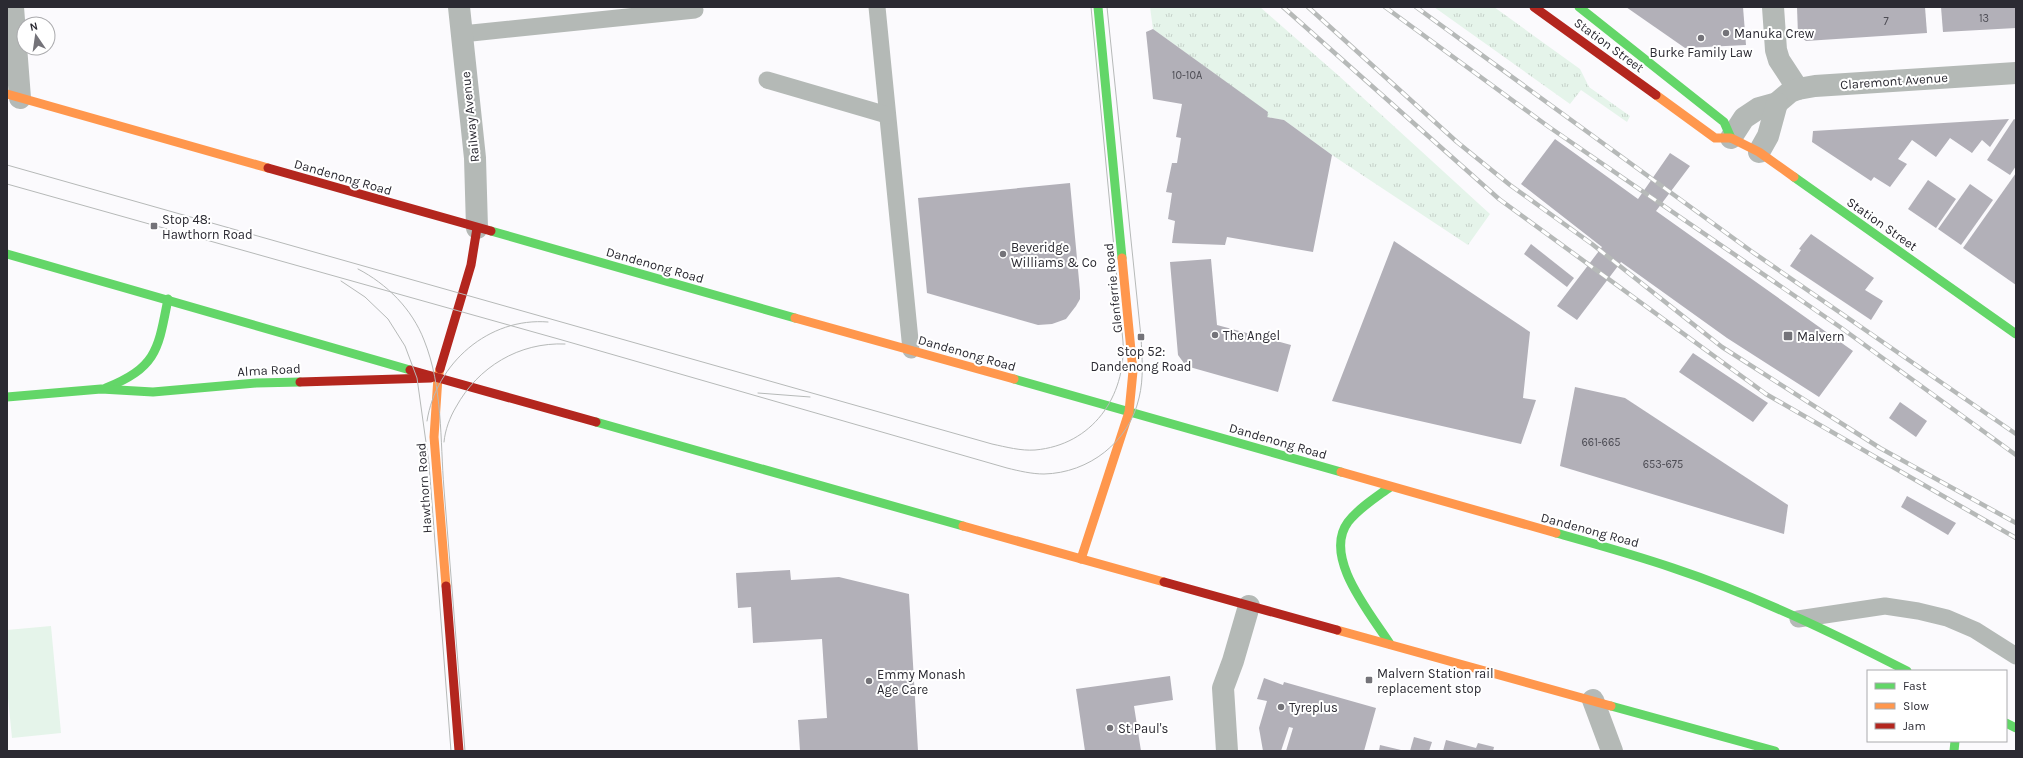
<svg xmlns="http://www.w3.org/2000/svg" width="2023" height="758" viewBox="0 0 2023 758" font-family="Karla,sans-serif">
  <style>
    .grass { fill: url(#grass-tufts) }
    .garden { fill: #e5f4ea }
    .building { fill: #b2b0b8 }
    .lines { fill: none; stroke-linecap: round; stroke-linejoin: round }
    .lane { stroke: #b4b9b6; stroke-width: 17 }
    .street { stroke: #b4b9b6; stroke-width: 22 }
    .fast { stroke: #63d668; stroke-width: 9 }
    .slow { stroke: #ff974d; stroke-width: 9 }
    .jam { stroke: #b3261e; stroke-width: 9 }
    .tram { stroke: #b6b9b8; stroke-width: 1 }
    .rail-casing { stroke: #b6b9b8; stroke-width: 4.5 }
    .rail { stroke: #fff; stroke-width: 3; stroke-dasharray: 9; stroke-linecap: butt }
    .poi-dot { fill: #747379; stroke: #fff; stroke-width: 1.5 }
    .labels { text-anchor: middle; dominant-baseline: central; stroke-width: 4; stroke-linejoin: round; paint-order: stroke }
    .number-label { font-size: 11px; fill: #4d4c54 }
    .poi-label { font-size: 13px; fill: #2b2a32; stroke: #fff; text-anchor: start }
    .street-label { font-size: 13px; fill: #2b2a32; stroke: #fff }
  </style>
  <defs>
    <pattern id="grass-tufts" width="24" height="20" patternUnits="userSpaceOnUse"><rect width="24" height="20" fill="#e5f4ea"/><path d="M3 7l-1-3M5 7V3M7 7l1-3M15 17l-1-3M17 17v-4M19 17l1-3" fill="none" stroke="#c5d1c9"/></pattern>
  </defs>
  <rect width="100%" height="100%" fill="#fbfafd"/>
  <!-- grass -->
  <g class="grass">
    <path d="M1150,7H1260L1339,76L1490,214L1468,245L1332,155L1284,120L1267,117V112L1153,29Z"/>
    <path d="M1434,7H1494L1580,69L1589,87L1630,116L1627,122L1581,90L1570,104Z"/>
  </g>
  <!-- garden -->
  <path class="garden" d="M51,626L61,733L12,738L7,688V630Z"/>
  <!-- building -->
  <g class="building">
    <path d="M1626,7H1743L1746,45L1685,48Z"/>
    <path d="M1797,7H1925L1927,33L1806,41L1798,35Z"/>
    <path d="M1941,7H2016V28L1943,32Z"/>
    <path d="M1153,29L1268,112L1267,117L1284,120L1332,155L1313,252L1227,237L1225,245L1172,243L1175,221L1168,219L1172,193L1166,192L1172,163H1177L1181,138L1176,137L1182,104L1153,99L1146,32Z"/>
    <path d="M2009,119L1990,147L1982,140L1972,153L1950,138L1936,157L1912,140L1898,159L1907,164L1890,187L1874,177L1871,181L1812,142L1813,131Z"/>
    <path d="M2014,119L2016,120V166L2010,175L1987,160Z"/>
    <path d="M1555,139L1638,199L1670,153L1690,166L1656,211L1853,351L1819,397L1727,338L1621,262L1577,320L1557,306L1602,247L1521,184Z"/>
    <path d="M2016,173V285L1963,248Z"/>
    <path d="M1928,180L1956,199L1936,228L1908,209Z"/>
    <path d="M1070,183L1080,291V299L1076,306L1066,319L1052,324L1038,325L927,293L918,198Z"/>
    <path d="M1970,184L1993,200L1961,245L1938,229Z"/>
    <path d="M1811,234L1874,278L1865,290L1883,301L1871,320L1790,266L1801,250L1799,249L1802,245Z"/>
    <path d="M1394,241L1530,332L1523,398L1536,400L1521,444L1332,401Z"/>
    <path d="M1531,244L1574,278L1567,287L1524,254Z"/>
    <path d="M1211,259L1217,325L1291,345L1278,392L1186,366L1178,355L1170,262Z"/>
    <path d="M1693,353L1768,403L1753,422L1679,372Z"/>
    <path d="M1575,387L1625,398L1788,505L1784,534L1560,466Z"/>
    <path d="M1900,402L1927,421L1916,437L1889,418Z"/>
    <path d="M1907,496L1956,523L1948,535L1901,507Z"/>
    <path d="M790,570L791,580L839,577L909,594L918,751H800L798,720L827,718L822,639L753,643L751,607L738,608L736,573Z"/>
    <path d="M1170,676L1173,700L1134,706L1141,751H1085L1076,689Z"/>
    <path d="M1264,678L1283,685L1284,682L1376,708L1364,751H1286L1293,728L1289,727L1281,751H1263L1259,728L1267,701L1257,699Z"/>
    <path d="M1414,737L1432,742L1429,751H1410Z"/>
    <path d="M1446,740L1476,748L1478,743L1494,747L1493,751H1443Z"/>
    <path d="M1380,745L1401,750V751H1379Z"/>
  </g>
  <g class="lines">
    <!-- lane -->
    <g class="lane">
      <path d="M877,7L911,350"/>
      <path d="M462,34L695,10"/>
      <path d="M767,80L887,115"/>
      <path d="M1798,619L1885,606L1918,611L1947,618L1975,630L2016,656"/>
    </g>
    <!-- street -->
    <g class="street">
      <path d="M13,7L20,98"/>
      <path d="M459,7L475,158L477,228"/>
      <path d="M1773,7L1776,50L1779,60L1798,89"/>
      <path d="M1731,138L1744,118L1759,108L1777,103L1790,92L1798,89L1815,86L2016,73"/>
      <path d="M1759,152L1768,136L1777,103"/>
      <path d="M1593,700L1612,751"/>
      <path d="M1227,751L1223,688L1233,661L1249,606"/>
    </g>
    <!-- fast -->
    <g class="fast">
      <path d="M1098,7L1122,258"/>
      <path d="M1579,7L1724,122L1731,138"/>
      <path d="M1794,177L2016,334"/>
      <path d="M491,231L795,318"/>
      <path d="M7,254L410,370"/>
      <path d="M1014,379L1341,472"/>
      <path d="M106,388C157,367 158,350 168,299"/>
      <path d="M7,397L101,389L153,392L256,383L300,382"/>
      <path d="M596,422L963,526"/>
      <path d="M1390,487C1375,498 1359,508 1348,522C1322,557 1371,614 1390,644"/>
      <path d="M1556,533C1595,544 1635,555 1673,568C1754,595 1831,632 1907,671"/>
      <path d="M1611,706L1775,751"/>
      <path d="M2006,723L2016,728"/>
      <path d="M1954,751L1955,741"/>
    </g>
    <!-- slow -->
    <g class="slow">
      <path d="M7,94L268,168"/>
      <path d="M1656,95L1715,138H1731L1759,152L1794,177"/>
      <path d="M795,318L1014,379"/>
      <path d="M440,369L438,377L434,437L446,586"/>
      <path d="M1341,472L1556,533"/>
      <path d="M963,526L1164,582"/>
      <path d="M1081,559L1129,412L1133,371L1122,258"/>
      <path d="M1337,630L1611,706"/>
    </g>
    <!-- jam -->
    <g class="jam">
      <path d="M1534,7L1656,95"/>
      <path d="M268,168L491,231"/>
      <path d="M440,369L471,265L477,228"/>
      <path d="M410,370L596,422"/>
      <path d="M300,382L431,378"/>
      <path d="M1164,582L1337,630"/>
      <path d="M446,586L459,751"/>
    </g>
    <!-- tram -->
    <g class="tram">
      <path d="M7,165L992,444C1006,447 1021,451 1035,450C1092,445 1126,397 1123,342L1091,7"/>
      <path d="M7,184L562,340L1007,468C1019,471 1032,474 1044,474C1089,473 1129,442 1139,398C1144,378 1142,357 1141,337L1107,7"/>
      <path d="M358,269C387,284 412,309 424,340C443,387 440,440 444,489C451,576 458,664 465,751"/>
      <path d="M341,281L365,297L388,319L405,346L417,378L429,464L451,751"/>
      <path d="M758,393L810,397"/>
      <path d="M427,421C436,363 489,317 548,322"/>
      <path d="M444,442C445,430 450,417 456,407C478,367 519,342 565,344"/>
    </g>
    <defs>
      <g id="rail">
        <path d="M1283,7L1499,199L1766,394L2016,538"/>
        <path d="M1308,7L1457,142L1510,185L1592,244L1722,347L1880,448L2016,523"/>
        <path d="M1385,7L1549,127L1840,327L2016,455"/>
        <path d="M1416,7L1751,251L2016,434"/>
      </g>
    </defs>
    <!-- rail casing -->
    <use href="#rail" class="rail-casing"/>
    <!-- rail -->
    <use href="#rail" class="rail"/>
  </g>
  <!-- markers -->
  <g class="poi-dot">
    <circle cx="1726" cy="33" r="4"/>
    <circle cx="1701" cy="38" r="4"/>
    <rect x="150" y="222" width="8" height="8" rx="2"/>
    <circle cx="1003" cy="254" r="4"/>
    <circle cx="1215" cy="335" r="4"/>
    <rect x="1783" y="331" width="10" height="10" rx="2"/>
    <rect x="1137" y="333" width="8" height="8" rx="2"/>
    <rect x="1365" y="676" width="8" height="8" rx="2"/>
    <circle cx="869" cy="681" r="4"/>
    <circle cx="1281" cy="707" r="4"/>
    <circle cx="1110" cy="728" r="4"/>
  </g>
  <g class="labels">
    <!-- number labels -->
    <g class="number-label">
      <text x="1984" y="18">13</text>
      <text x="1886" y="21">7</text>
      <text x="1187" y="75">10-10A</text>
      <text x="1601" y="442">661-665</text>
      <text x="1663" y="464">653-675</text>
    </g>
    <!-- poi labels -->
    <g class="poi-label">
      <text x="1734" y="33">Manuka Crew</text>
      <text x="1701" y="52" text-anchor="middle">Burke Family Law</text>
      <text x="162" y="219">Stop 48:<tspan x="162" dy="15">Hawthorn Road</tspan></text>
      <text x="1011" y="247">Beveridge<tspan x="1011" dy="15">Williams &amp; Co</tspan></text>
      <text x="1223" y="335">The Angel</text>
      <text x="1797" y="336">Malvern</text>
      <text x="1141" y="351" text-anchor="middle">Stop 52:<tspan x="1141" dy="15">Dandenong Road</tspan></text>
      <text x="1377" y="673">Malvern Station rail<tspan x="1377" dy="15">replacement stop</tspan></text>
      <text x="877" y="674">Emmy Monash<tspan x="877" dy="15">Age Care</tspan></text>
      <text x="1289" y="707">Tyreplus</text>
      <text x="1118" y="728">St Paul's</text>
    </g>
    <!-- street labels -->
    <g class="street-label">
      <text transform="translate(1609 45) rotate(36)">Station Street</text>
      <text transform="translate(1894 81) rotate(-4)">Claremont Avenue</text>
      <text transform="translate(470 117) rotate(-96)">Railway Avenue</text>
      <text transform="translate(343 177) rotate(16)">Dandenong Road</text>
      <text transform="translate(1882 224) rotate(35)">Station Street</text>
      <text transform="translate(655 265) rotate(16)">Dandenong Road</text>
      <text transform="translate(1113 288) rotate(-96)">Glenferrie Road</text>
      <text transform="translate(967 353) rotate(16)">Dandenong Road</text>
      <text transform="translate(269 370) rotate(-3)">Alma Road</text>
      <text transform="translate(1278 441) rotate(16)">Dandenong Road</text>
      <text transform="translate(424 488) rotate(-94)">Hawthorn Road</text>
      <text transform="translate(1590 530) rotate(15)">Dandenong Road</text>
    </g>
  </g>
  <!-- border -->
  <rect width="2023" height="758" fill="none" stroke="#2b2a32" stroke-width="16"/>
  <!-- legend -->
  <rect x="1867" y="670" width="140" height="72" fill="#ffffff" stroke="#aaaaad"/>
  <rect x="1875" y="683" width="20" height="6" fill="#63d668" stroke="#aaaaad"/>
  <text x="1903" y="690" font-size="12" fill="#2b2a32">Fast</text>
  <rect x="1875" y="703" width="20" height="6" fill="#ff974d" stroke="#aaaaad"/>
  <text x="1903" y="710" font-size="12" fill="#2b2a32">Slow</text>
  <rect x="1875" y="723" width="20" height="6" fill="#b3261e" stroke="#aaaaad"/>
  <text x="1903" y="730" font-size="12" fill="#2b2a32">Jam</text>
  <!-- north arrow -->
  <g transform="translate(36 36) rotate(347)"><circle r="19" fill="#ffffff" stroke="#aaaaad"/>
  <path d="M0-3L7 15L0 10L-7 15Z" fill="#747379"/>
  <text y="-6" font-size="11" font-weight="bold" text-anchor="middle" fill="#2b2a32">N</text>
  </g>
</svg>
